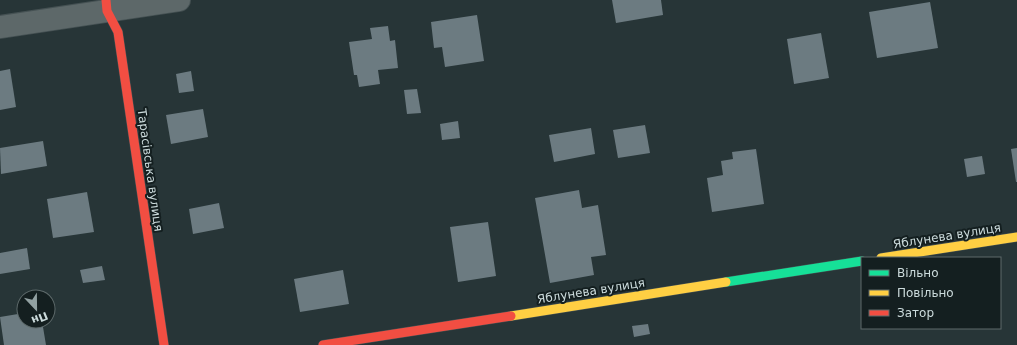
<svg xmlns="http://www.w3.org/2000/svg" width="1017" height="345" viewBox="0 0 1017 345" font-family="'DejaVu Sans',sans-serif">
  <style>
    .building { fill: #6c7b81 }
    .lines { fill: none; stroke-linecap: round; stroke-linejoin: round }
    .street-casing { stroke: #455153; stroke-width: 24 }
    .fast-casing { stroke: #455153; stroke-width: 10 }
    .slow-casing { stroke: #455153; stroke-width: 10 }
    .jam-casing { stroke: #455153; stroke-width: 10 }
    .street { stroke: #5d6869; stroke-width: 22 }
    .fast { stroke: #16e098; stroke-width: 9 }
    .slow { stroke: #ffcf43; stroke-width: 9 }
    .jam { stroke: #f24e42; stroke-width: 9 }
    .labels { text-anchor: middle; dominant-baseline: central; stroke-width: 4; stroke-linejoin: round; paint-order: stroke }
    .street-label { font-size: 12px; fill: #ccdbdc; stroke: #141f20 }
  </style>
  <rect width="100%" height="100%" fill="#273537"/>
  <!-- building -->
  <g class="building">
    <path d="M612,0H661L663,15L616,23Z"/>
    <path d="M930,2L938,48L877,58L869,12Z"/>
    <path d="M477,15L484,61L445,67L442,47L434,48L431,22Z"/>
    <path d="M388,26L390,41L395,40L398,68L378,70L380,84L359,87L357,75H354L349,42L372,39L370,28Z"/>
    <path d="M821,33L829,78L794,84L787,39Z"/>
    <path d="M10,69L16,107L0,110V71Z"/>
    <path d="M191,71L194,91L179,93L176,74Z"/>
    <path d="M417,89L421,113L407,114L404,90Z"/>
    <path d="M203,109L208,137L171,144L166,115Z"/>
    <path d="M458,121L460,138L442,140L440,124Z"/>
    <path d="M645,125L650,153L618,158L613,130Z"/>
    <path d="M591,128L595,154L554,162L549,135Z"/>
    <path d="M43,141L47,166L1,174L0,148Z"/>
    <path d="M1017,148V182H1016L1011,149Z"/>
    <path d="M756,149L764,204L712,212L707,178L723,175L721,161L733,159L732,152Z"/>
    <path d="M982,156L985,174L967,177L964,159Z"/>
    <path d="M579,190L582,208L598,205L606,255L591,257L594,275L550,283L535,198Z"/>
    <path d="M87,192L94,232L53,238L47,199Z"/>
    <path d="M219,203L224,228L193,234L189,209Z"/>
    <path d="M488,222L496,276L458,282L450,227Z"/>
    <path d="M27,248L30,269L0,274V253Z"/>
    <path d="M102,266L105,280L83,283L80,270Z"/>
    <path d="M343,270L349,304L300,312L294,279Z"/>
    <path d="M24,313V321H42L46,345H4L0,317Z"/>
    <path d="M648,324L650,334L634,337L632,326Z"/>
  </g>
  <g class="lines">
    <defs>
      <path id="street" d="M0,27L179,0"/>
      <path id="fast" d="M726,282L862,261"/>
      <g id="slow">
        <path d="M881,258L1017,237"/>
        <path d="M511,316L726,282"/>
      </g>
      <g id="jam">
        <path d="M106,0L107,11L118,32L164,345"/>
        <path d="M323,345L511,316"/>
      </g>
    </defs>
    <!-- street casing -->
    <use href="#street" class="street-casing"/>
    <!-- fast casing -->
    <use href="#fast" class="fast-casing"/>
    <!-- slow casing -->
    <use href="#slow" class="slow-casing"/>
    <!-- jam casing -->
    <use href="#jam" class="jam-casing"/>
    <!-- street -->
    <use href="#street" class="street"/>
    <!-- fast -->
    <use href="#fast" class="fast"/>
    <!-- slow -->
    <use href="#slow" class="slow"/>
    <!-- jam -->
    <use href="#jam" class="jam"/>
  </g>
  <g class="labels">
    <!-- street labels -->
    <g class="street-label">
      <text transform="translate(150 170) rotate(82)">Тарасівська вулиця</text>
      <text transform="translate(947 236) rotate(-9)">Яблунева вулиця</text>
      <text transform="translate(591 291) rotate(-9)">Яблунева вулиця</text>
    </g>
  </g>
  <!-- legend -->
  <rect x="861" y="257" width="140" height="72" fill="#141f20" stroke="#5e6a6b"/>
  <rect x="869" y="270" width="20" height="6" fill="#16e098" stroke="#5e6a6b"/>
  <text x="897" y="277" font-size="12" fill="#ccdbdc">Вільно</text>
  <rect x="869" y="290" width="20" height="6" fill="#ffcf43" stroke="#5e6a6b"/>
  <text x="897" y="297" font-size="12" fill="#ccdbdc">Повільно</text>
  <rect x="869" y="310" width="20" height="6" fill="#f24e42" stroke="#5e6a6b"/>
  <text x="897" y="317" font-size="12" fill="#ccdbdc">Затор</text>
  <!-- north arrow -->
  <g transform="translate(36 309) rotate(158)"><circle r="19" fill="#141f20" stroke="#5e6a6b"/>
  <path d="M0-3L7 15L0 10L-7 15Z" fill="#92a1a2"/>
  <text y="-6" font-size="11" font-weight="bold" text-anchor="middle" fill="#ccdbdc">Пн</text>
  </g>
</svg>
